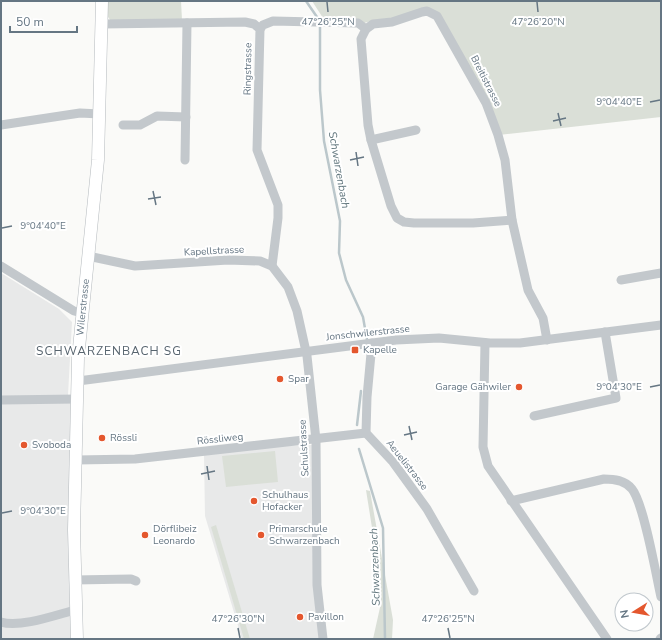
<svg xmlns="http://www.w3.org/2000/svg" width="662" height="640" viewBox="0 0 662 640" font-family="'Nunito Sans',sans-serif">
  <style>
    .built { fill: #e8e9e9 }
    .green { fill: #dadfd7 }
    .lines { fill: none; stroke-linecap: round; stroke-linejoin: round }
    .stream { stroke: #bbc7cb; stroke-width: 2.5 }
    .major-casing { stroke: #b5babe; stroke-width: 13 }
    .minor { stroke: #c3c8cc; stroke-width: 9 }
    .major { stroke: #fff; stroke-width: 12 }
    .ticks { fill: none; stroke: #657683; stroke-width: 1.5 }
    .poi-dot { fill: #e4572e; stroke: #fff; stroke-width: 1.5 }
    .labels { text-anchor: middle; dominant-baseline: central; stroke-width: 4; stroke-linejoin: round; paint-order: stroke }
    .street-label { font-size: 10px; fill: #657683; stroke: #fff }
    .poi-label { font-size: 10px; fill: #657683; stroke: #fff; text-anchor: start }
    .water-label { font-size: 11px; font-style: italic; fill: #60757c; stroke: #fff }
    .quarter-label { font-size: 12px; letter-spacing: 1px; fill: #57646e; stroke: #fff }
    .ticks-label { font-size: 10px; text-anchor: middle; fill: #657683; stroke: #fff; stroke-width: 4; stroke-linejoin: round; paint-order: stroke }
  </style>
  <rect width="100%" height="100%" fill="#fafaf8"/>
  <!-- built -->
  <g class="built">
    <path d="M1,273L59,309L72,322L68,395L77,399V639H1Z"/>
    <path d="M312,445L313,584L319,639H242L205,516L204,455L275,446Z"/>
  </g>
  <!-- green -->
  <g class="green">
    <path d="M108,1H181L182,20L111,21L108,17Z"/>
    <path d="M312,1H661V117L498,135L486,103L433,13L392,22L371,21L364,23L323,18Z"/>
    <path d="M275,451L278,482L226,487L222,456Z"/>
    <path d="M366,490L370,491L393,620L392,639H373L381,603L377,559Z"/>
    <path d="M216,525L250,639H244L211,527Z"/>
  </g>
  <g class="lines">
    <!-- stream -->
    <g class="stream">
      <path d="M306,1L317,17L320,27V90L324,141L340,221L339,253L346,280L363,317L367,340"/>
      <path d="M357,425L361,391"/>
      <path d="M359,449L383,528L385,639"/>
    </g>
    <defs>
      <g id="major">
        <path id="s1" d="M77,639L74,530L78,358L98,160L102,1"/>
      </g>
    </defs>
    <!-- major casing -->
    <use href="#major" class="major-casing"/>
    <!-- minor -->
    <g class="minor">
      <path d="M102,24L245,22L254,24L260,29L257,150L278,205V218L272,266"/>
      <path d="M260,29L263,25L273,21L358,23L366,29L373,24L392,22L422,12L427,11L437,16L486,103L498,135L505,160L512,220L528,290L543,318L547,340"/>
      <path d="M366,29L361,39L368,125L371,140L391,206L397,218L404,222L414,223H473L512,220"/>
      <path d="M1,125L80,113L100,114"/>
      <path d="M123,125H140L157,116L186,117"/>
      <path d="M371,140L416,130"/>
      <path d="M185,160L187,23"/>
      <path d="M88,256L135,266L228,260L260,261L272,266L288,287L297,311L307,356L316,440L317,585L323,639"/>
      <path d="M1,266L74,311L82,313"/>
      <path d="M621,280L661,273"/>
      <path d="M372,343L367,397L366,433L393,462L427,509L474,591"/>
      <path d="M485,343L483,447L488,466L607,639"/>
      <path d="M78,381L396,340L439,338L490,343H520L661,325"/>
      <path d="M1,400L77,399"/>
      <path d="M534,416L616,398L605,332"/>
      <path d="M76,460L135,459L366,433"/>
      <path d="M511,501L604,479C614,479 625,480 632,489C644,504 656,575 661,597"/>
      <path d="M74,580L131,579L136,581"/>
      <path d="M1,622C20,628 56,615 75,610"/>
      <path d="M660,639L661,638"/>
    </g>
    <!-- major -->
    <use href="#major" class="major"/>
  </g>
  <!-- ticks -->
  <path class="ticks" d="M327,2L328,12M537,2L538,12M650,102L660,100M558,113L561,126M553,121L566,118M356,152L358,166M350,160L364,157M153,191L156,205M148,199L161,197M2,228L12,226M650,387L660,385M409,426L412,440M404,435L417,432M207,466L209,480M201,474L215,471M2,513L12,511M238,628L240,638M448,628L450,638"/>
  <!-- markers -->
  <g class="poi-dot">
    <rect x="351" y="346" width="8" height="8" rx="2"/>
    <circle cx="280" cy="379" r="4"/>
    <circle cx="519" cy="387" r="4"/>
    <circle cx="102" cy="438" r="4"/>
    <circle cx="24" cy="445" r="4"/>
    <circle cx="254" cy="501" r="4"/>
    <circle cx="145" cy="535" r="4"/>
    <circle cx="261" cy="535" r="4"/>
    <circle cx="300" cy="617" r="4"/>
  </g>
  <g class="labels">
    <!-- street labels -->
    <g class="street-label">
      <text transform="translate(248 69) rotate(-89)">Ringstrasse</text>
      <text transform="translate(486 81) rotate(63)">Breitistrasse</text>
      <text transform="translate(214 251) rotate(-3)">Kapellstrasse</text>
      <text stroke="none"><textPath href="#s1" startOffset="332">Wilerstrasse</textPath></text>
      <text transform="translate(368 333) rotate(-6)">Jonschwilerstrasse</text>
      <text transform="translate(220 439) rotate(-6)">Rössliweg</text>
      <text transform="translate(304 448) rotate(-93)">Schulstrasse</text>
      <text transform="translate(407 465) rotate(52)">Aeuelistrasse</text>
    </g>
    <!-- poi labels -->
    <g class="poi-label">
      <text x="363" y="350">Kapelle</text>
      <text x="288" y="379">Spar</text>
      <text x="511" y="387" text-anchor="end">Garage Gähwiler</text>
      <text x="110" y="438">Rössli</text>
      <text x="32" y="445">Svoboda</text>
      <text x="262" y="495">Schulhaus<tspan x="262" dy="12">Hofacker</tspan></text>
      <text x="153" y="529">Dörflibeiz<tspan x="153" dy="12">Leonardo</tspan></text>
      <text x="269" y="529">Primarschule<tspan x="269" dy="12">Schwarzenbach</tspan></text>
      <text x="308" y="617">Pavillon</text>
    </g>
    <!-- water labels -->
    <g class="water-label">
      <text transform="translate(339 170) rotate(80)">Schwarzenbach</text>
      <text transform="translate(375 567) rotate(-92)">Schwarzenbach</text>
    </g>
    <!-- quarter labels -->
    <g class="quarter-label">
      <text x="109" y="351">SCHWARZENBACH SG</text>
    </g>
  </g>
  <g class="ticks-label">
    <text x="328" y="25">47°26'25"N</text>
    <text x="538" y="25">47°26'20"N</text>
    <text x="619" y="105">9°04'40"E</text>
    <text x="43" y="229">9°04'40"E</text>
    <text x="619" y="390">9°04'30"E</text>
    <text x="43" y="514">9°04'30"E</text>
    <text x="238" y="622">47°26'30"N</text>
    <text x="448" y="622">47°26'25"N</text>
  </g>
  <!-- border -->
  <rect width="662" height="640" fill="none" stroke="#657683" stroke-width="4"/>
  <!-- north arrow -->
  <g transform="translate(634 612) rotate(259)"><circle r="19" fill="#ffffff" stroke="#c1c8cd"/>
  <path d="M0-3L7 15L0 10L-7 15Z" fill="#e4572e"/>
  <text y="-6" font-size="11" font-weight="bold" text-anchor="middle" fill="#657683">N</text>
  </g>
  <!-- scale -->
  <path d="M10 26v6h67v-6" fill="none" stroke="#657683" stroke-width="2"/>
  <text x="16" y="26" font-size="12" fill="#657683" stroke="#ffffff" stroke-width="3" paint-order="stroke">50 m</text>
</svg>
